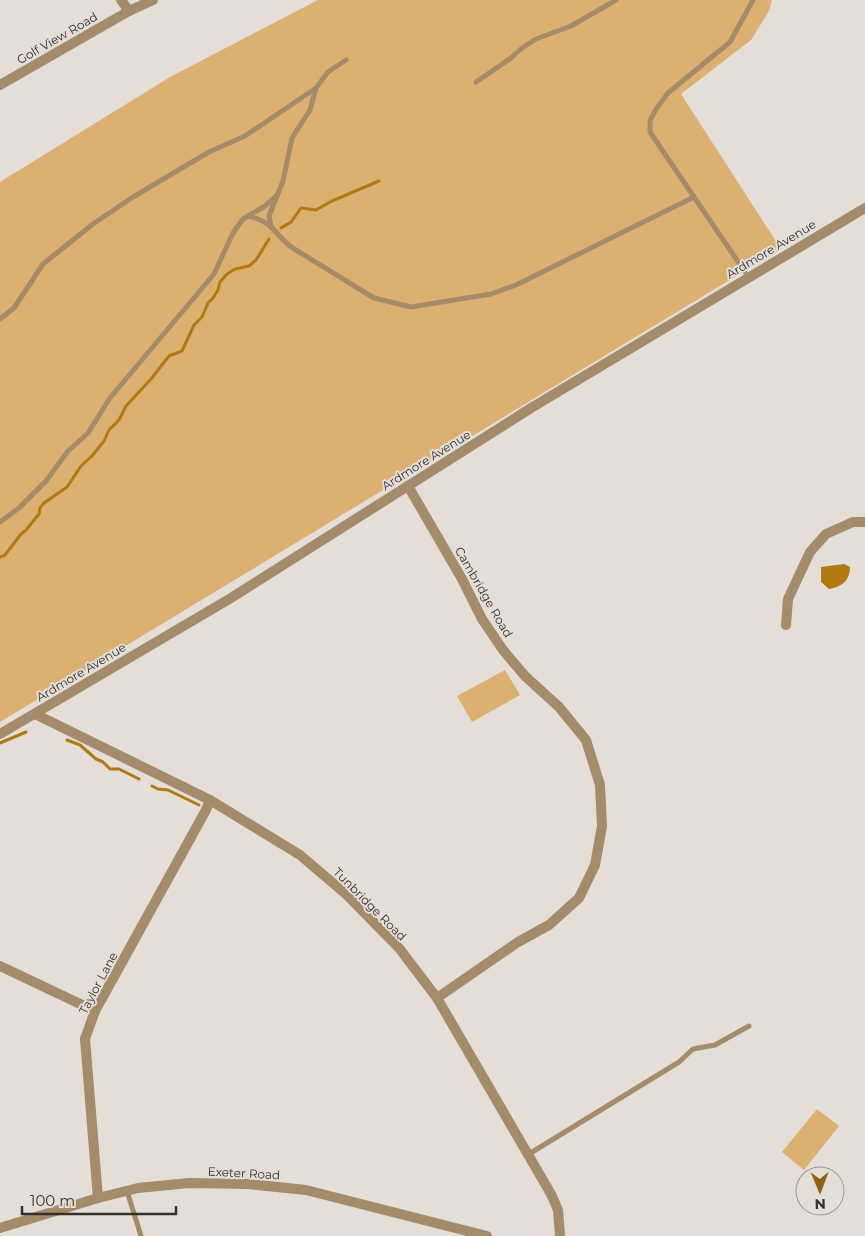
<svg xmlns="http://www.w3.org/2000/svg" width="865" height="1236" viewBox="0 0 865 1236" font-family="Montserrat,sans-serif">
  <style>
    .green { fill: #dcb071 }
    .water { fill: #b17910 }
    .lines { fill: none; stroke-linecap: round; stroke-linejoin: round }
    .stream { stroke: #b17910; stroke-width: 3 }
    .service { stroke: #a48b69; stroke-width: 5 }
    .minor { stroke: #a48b69; stroke-width: 10 }
    .tertiary { stroke: #a48b69; stroke-width: 10 }
    .labels { text-anchor: middle; dominant-baseline: central; stroke-width: 4; stroke-linejoin: round; paint-order: stroke }
    .street-label { font-size: 12px; fill: #33312f; stroke: #e3ded8 }
  </style>
  <rect width="100%" height="100%" fill="#e3ded8"/>
  <!-- green -->
  <g class="green">
    <path d="M318,0H772L769,11L751,40L681,94L781,249L0,722V182L170,77Z"/>
    <path d="M505,670L520,695L472,722L457,696Z"/>
    <path d="M817,1109L839,1126L804,1170L782,1152Z"/>
  </g>
  <!-- water -->
  <path class="water" d="M844,564L850,567C850,580 842,587 829,589L821,582V567Z"/>
  <g class="lines">
    <!-- stream -->
    <g class="stream">
      <path d="M281,228L291,222L301,208L316,210L332,201L379,181"/>
      <path d="M0,557L5,555L21,534L26,530L39,514L40,508L44,503L67,487L81,466L92,456L104,441L109,430L119,420L126,406L151,379L169,356L182,351L194,325L202,317L208,303L213,298L218,290L220,282L227,274L235,269L249,266L256,260L269,239"/>
      <path d="M67,740L80,745L96,759L103,762L110,769H119L139,779"/>
      <path d="M0,743L26,732"/>
      <path d="M152,786L158,789L168,790L199,805"/>
    </g>
    <!-- service -->
    <g class="service">
      <path d="M476,82L511,58L522,48L536,39L571,26L616,0"/>
      <path d="M694,197L650,132V121L656,109L668,93L730,42L753,0"/>
      <path d="M248,216L265,206L276,196"/>
      <path d="M271,226L269,216L283,181L292,138L310,110L316,88L328,72L346,60"/>
      <path d="M0,319L14,308L43,264L93,224L133,197L209,152L245,136L316,88"/>
      <path d="M0,522L19,508L46,481L68,451L88,433L110,398L214,274L233,233L243,219L248,216C272,221 274,233 291,247L374,298L411,307L491,294L516,285L694,197L745,272"/>
      <path d="M529,1154L679,1062L693,1049L715,1045L749,1026"/>
      <path d="M127,1191L141,1236"/>
    </g>
    <!-- minor -->
    <g class="minor">
      <path d="M121,0L129,11"/>
      <path d="M0,85L129,11L153,0"/>
      <path d="M408,486L462,579L482,619L503,650L525,676L559,707L586,740L600,785L602,826L595,865L579,898L549,925L518,942L437,998"/>
      <path d="M786,625L788,599L810,552L826,534L853,522H865"/>
      <path d="M35,714L210,800L300,855L347,895L399,948L437,998L551,1194L558,1210L560,1236"/>
      <path d="M0,966L95,1011"/>
      <path d="M98,1198L85,1039L95,1011L206,810L210,800"/>
      <path d="M0,1228L98,1198L138,1188L189,1183L248,1184L306,1190L487,1236"/>
    </g>
    <!-- tertiary -->
    <path class="tertiary" d="M0,734L231,598L531,408L865,208"/>
  </g>
  <g class="labels">
    <!-- street labels -->
    <g class="street-label">
      <text transform="translate(57 38) rotate(-30)">Golf View Road</text>
      <text transform="translate(771 249) rotate(-31)">Ardmore Avenue</text>
      <text transform="translate(426 460) rotate(-32)">Ardmore Avenue</text>
      <text transform="translate(484 592) rotate(60)">Cambridge Road</text>
      <text transform="translate(81 672) rotate(-31)">Ardmore Avenue</text>
      <text transform="translate(370 904) rotate(45)">Tunbridge Road</text>
      <text transform="translate(98 983) rotate(-62)">Taylor Lane</text>
      <text transform="translate(244 1173) rotate(3)">Exeter Road</text>
    </g>
  </g>
  <!-- north arrow -->
  <g transform="translate(820 1191) rotate(179)"><circle r="24" fill="#e3ded8" stroke="#9d9994"/>
  <path d="M0-4L9 19L0 12L-9 19Z" fill="#90620d"/>
  <text y="-8" font-size="14" font-weight="bold" text-anchor="middle" fill="#33312f">N</text>
  </g>
  <!-- scale -->
  <path d="M22 1206v8h154v-8" fill="none" stroke="#33312f" stroke-width="2.5"/>
  <text x="30" y="1206" font-size="15" fill="#33312f" stroke="#e3ded8" stroke-width="4" paint-order="stroke">100 m</text>
</svg>
